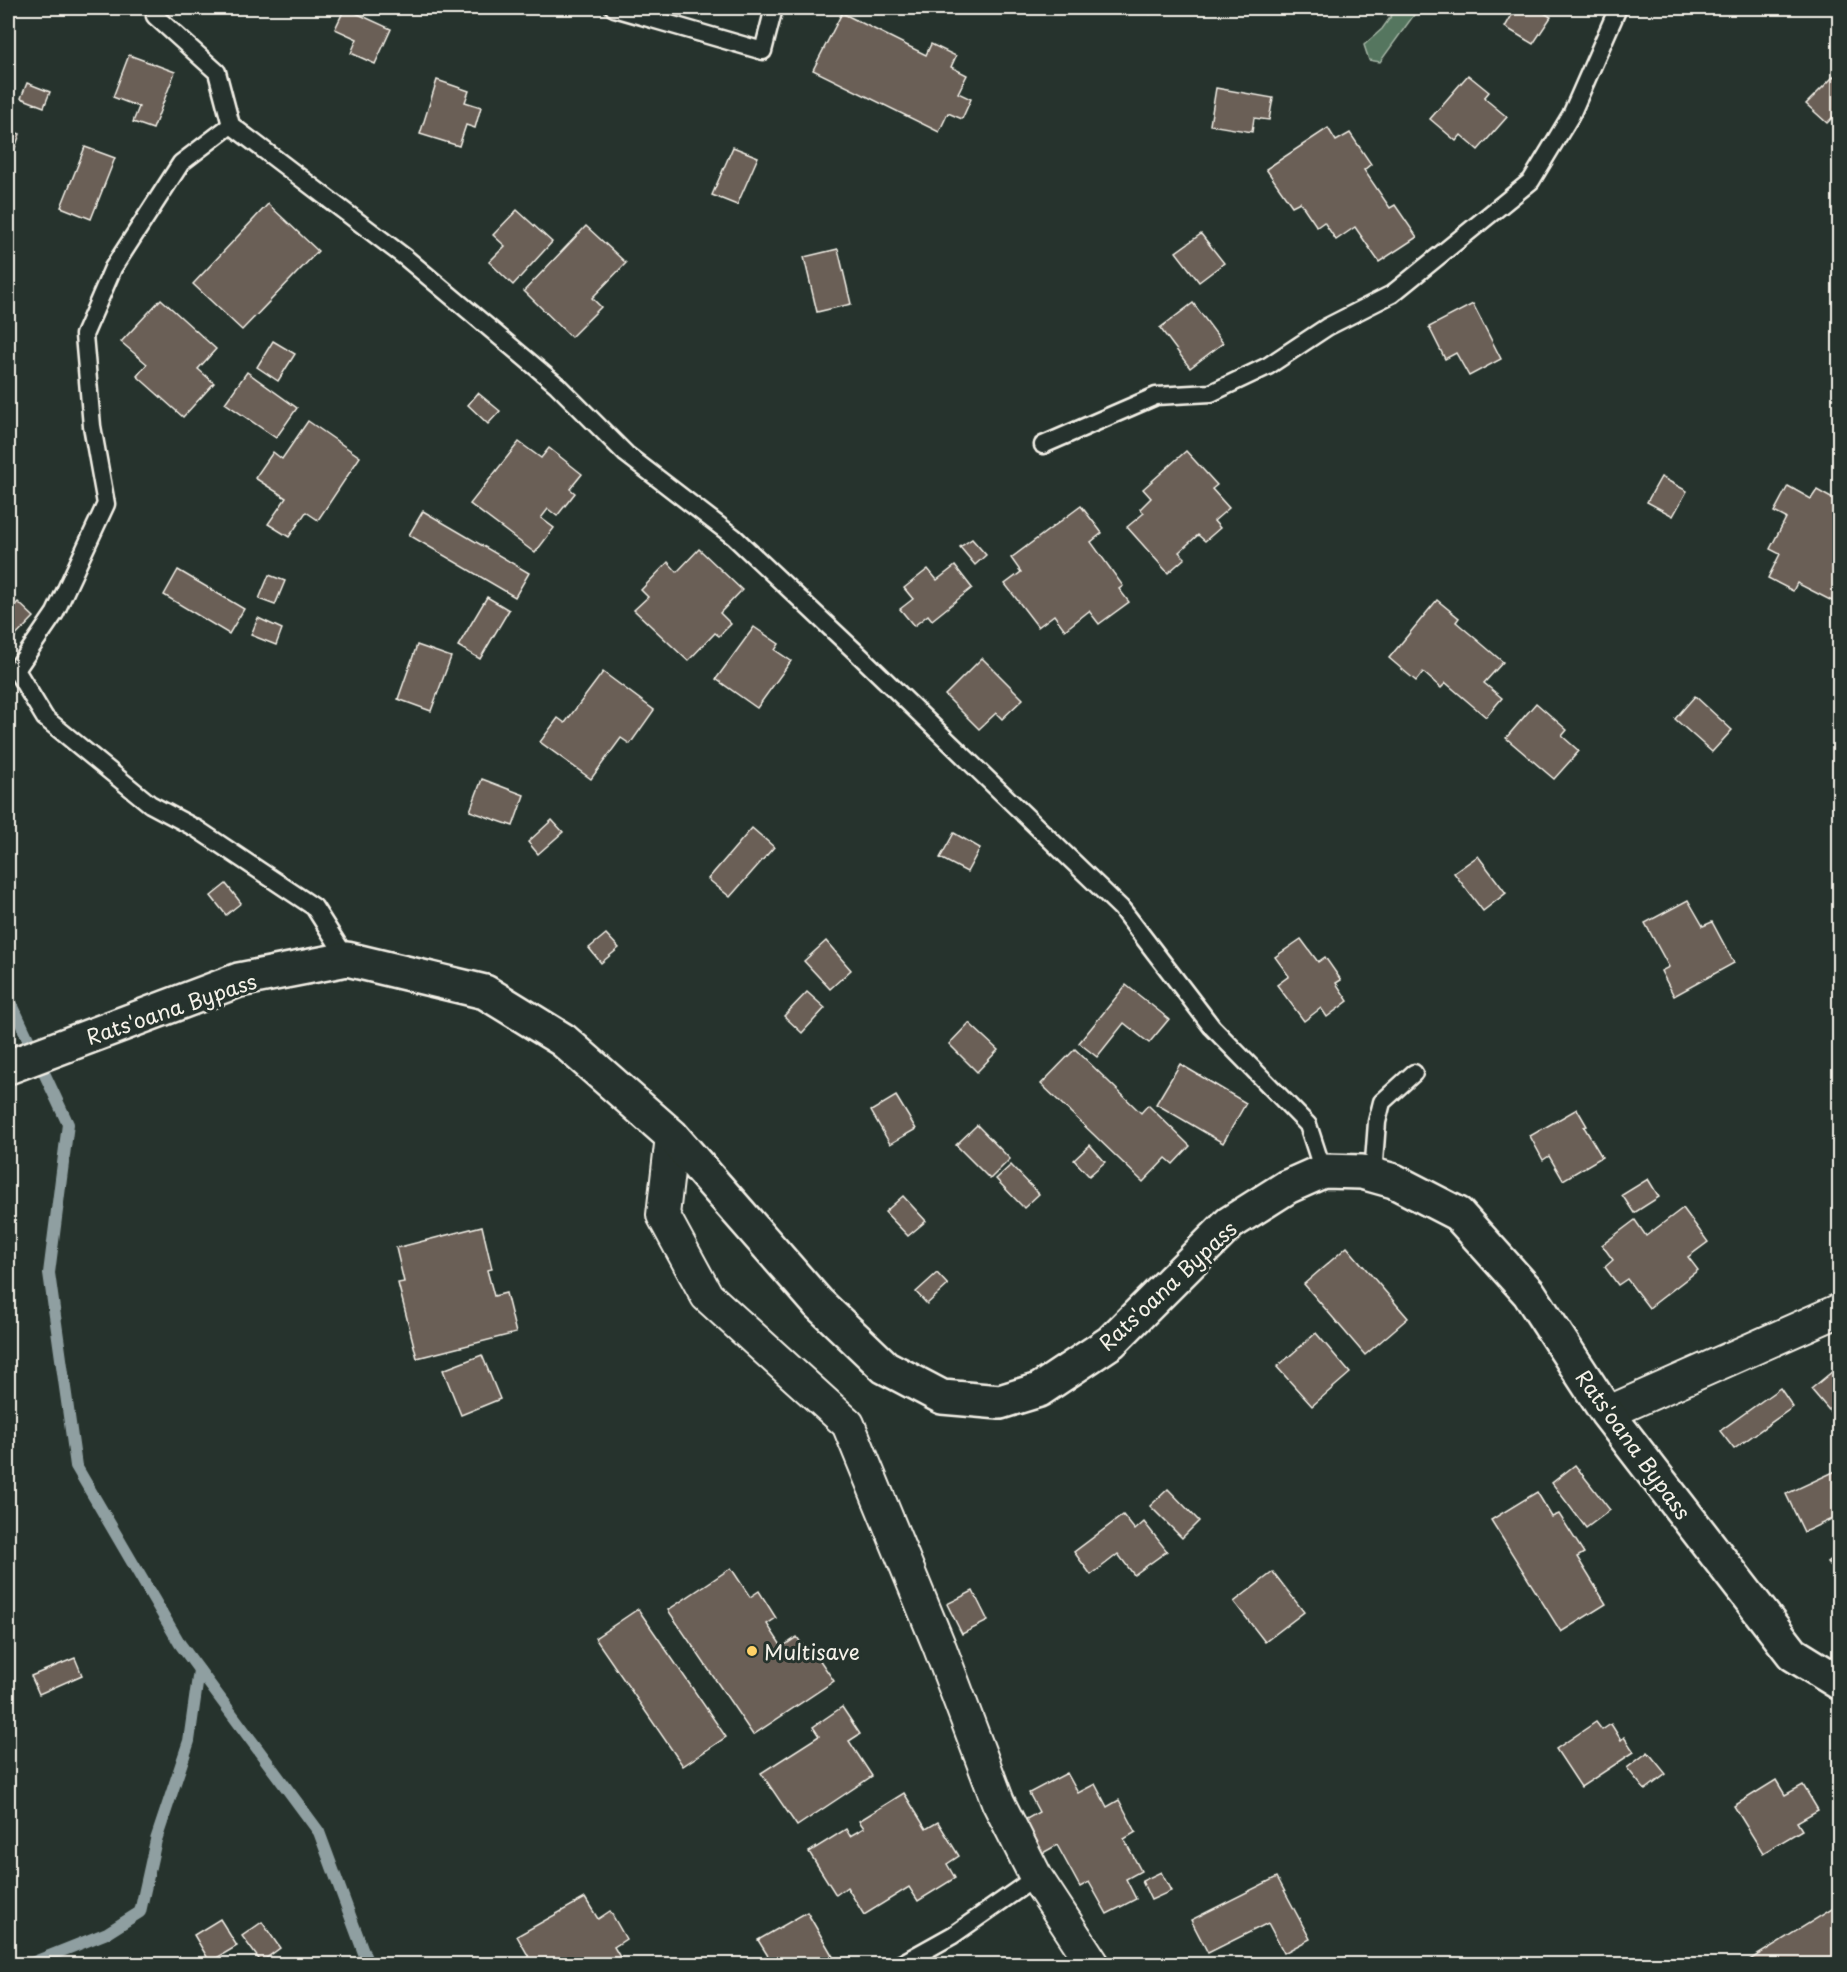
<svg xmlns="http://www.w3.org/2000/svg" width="1847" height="1972" viewBox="0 0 1847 1972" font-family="'Playpen Sans',sans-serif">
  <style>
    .green { fill: #54765f; stroke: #a4b4a4; stroke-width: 1.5 }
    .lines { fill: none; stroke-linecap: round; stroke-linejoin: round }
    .stream { stroke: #8f9fa1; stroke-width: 12 }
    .building { fill: #6a5e57; stroke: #f4f1e8; stroke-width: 1.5 }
    .lane-casing { stroke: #f4f1e8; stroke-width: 21 }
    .street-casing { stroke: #f4f1e8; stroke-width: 36 }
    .secondary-casing { stroke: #f4f1e8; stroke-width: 38 }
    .lane { stroke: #26332d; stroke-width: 16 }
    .street { stroke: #26332d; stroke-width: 32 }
    .secondary { stroke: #26332d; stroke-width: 33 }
    .poi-dot { fill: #ffd166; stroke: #26332d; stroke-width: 2 }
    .labels { text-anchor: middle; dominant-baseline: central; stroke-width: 6; stroke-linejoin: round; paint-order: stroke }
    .street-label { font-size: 21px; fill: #f4f1e8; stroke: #26332d }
    .poi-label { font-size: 21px; fill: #f4f1e8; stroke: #26332d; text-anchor: start }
  </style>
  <rect width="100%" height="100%" fill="#26332d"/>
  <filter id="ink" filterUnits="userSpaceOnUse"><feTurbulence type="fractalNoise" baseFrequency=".0167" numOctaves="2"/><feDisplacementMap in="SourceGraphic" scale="12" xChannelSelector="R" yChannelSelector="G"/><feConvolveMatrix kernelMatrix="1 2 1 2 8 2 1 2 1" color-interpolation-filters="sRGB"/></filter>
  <g filter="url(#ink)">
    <!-- green -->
    <path class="green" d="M1397,8H1419L1380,62L1369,60L1364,45L1382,29Z"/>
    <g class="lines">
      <!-- stream -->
      <g class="stream">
        <path d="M8,996L68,1124L49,1273L76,1466L180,1644L319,1832L368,1964"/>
        <path d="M29,1964L107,1933L140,1912L156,1840L189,1741L199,1670"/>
      </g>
    </g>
    <!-- building -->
    <g class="building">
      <path d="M345,8L391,29L375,64L351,53L357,39L335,29Z"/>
      <path d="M1143,8H1155L1150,14Z"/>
      <path d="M1516,8H1536L1551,17L1533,44L1505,27Z"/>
      <path d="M842,13L926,55L931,44L956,56L951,67L967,75L958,93L971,99L962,119L948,113L939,132L813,70Z"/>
      <path d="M129,55L175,72L153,129L133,122L139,107L113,97Z"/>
      <path d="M1840,70V110L1827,123L1806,104Z"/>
      <path d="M1468,75L1489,92L1484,98L1507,117L1478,150L1461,135L1456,141L1430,119Z"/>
      <path d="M437,80L469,91L465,102L481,107L475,128L466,125L459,146L420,134Z"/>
      <path d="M27,83L50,92L44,107L21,98Z"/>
      <path d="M1216,88L1273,98L1269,120L1254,118L1252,132L1210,125Z"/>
      <path d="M1328,128L1336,141L1350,133L1371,164L1364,170L1390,208L1395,205L1417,237L1379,262L1355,227L1336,240L1324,222L1317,227L1300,202L1292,206L1266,169Z"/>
      <path d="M8,130L20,134L10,162L8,161Z"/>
      <path d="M85,147L115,158L91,219L61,207Z"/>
      <path d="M733,147L758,157L737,205L712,195Z"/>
      <path d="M268,204L318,251L242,330L193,284Z"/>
      <path d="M517,210L552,242L513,285L489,262L505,246L493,235Z"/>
      <path d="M586,226L626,263L592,298L601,307L571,337L524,291Z"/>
      <path d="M1201,234L1224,263L1199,282L1176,252Z"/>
      <path d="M838,249L851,304L817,312L804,257Z"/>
      <path d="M161,299L216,349L198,369L214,383L183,417L137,376L147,364L121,342Z"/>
      <path d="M1193,303L1223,343L1190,368L1160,328Z"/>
      <path d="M1473,304L1501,359L1469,376L1456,353L1445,359L1429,327Z"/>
      <path d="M273,341L295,354L278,381L257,367Z"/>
      <path d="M247,372L297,408L276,438L225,403Z"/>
      <path d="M478,393L500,411L488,424L468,405Z"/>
      <path d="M308,421L360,457L318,520L306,512L289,537L268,524L286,498L255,478L273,452L282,459Z"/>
      <path d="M519,442L541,458L549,448L582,474L570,489L575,493L557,516L548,509L541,518L554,528L535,553L470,504Z"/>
      <path d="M1186,451L1217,485L1212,489L1229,508L1214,521L1220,528L1205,541L1198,535L1179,552L1185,558L1168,573L1127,527L1144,513L1140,509L1151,498L1143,489Z"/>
      <path d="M1661,477L1687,491L1673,516L1647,502Z"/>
      <path d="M1788,486L1811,499L1817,490L1840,503V559L1834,570L1840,572V586L1832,601L1797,583L1793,591L1768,578L1780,554L1770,549L1786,518L1774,512Z"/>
      <path d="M1081,506L1102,533L1091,542L1123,586L1119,589L1129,602L1099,624L1089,611L1065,630L1054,615L1038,627L1005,584L1021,572L1011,558Z"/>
      <path d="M423,511L529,573L515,597L409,535Z"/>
      <path d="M972,539L986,555L975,565L960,547Z"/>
      <path d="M699,549L742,590L720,613L731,624L719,636L715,633L688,661L634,610L648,597L641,590L668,562L677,572Z"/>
      <path d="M955,566L972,588L932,620L928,615L914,626L900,609L913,599L904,588L928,569L937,580Z"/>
      <path d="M178,570L244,609L229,634L164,595Z"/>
      <path d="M269,575L285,581L275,605L259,599Z"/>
      <path d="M487,597L509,610L480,659L458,646Z"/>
      <path d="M1437,600L1459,618L1456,622L1503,662L1484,683L1502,698L1486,717L1446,683L1441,688L1423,672L1416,681L1389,658Z"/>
      <path d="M18,602L34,617L8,644V613Z"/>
      <path d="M258,618L282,629L276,645L251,635Z"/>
      <path d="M754,627L779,644L775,650L791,661L757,708L716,679Z"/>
      <path d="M417,645L451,657L431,711L398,699Z"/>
      <path d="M982,658L1023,699L1002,719L996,713L979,729L945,695Z"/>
      <path d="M603,672L654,710L630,744L621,738L591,779L540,742L558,718L565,723Z"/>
      <path d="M1695,696L1732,730L1712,752L1675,719Z"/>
      <path d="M1536,703L1567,730L1562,736L1579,751L1554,779L1506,738Z"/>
      <path d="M482,779L524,795L513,826L470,811Z"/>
      <path d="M552,820L563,832L538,854L528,842Z"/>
      <path d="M752,828L774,847L730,897L708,879Z"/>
      <path d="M954,833L980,848L967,872L940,858Z"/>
      <path d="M1478,856L1506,893L1483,911L1454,873Z"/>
      <path d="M226,884L241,903L226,915L211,896Z"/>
      <path d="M1688,900L1703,926L1712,922L1734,963L1674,996L1661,971L1669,967L1645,923Z"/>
      <path d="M606,934L619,948L601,963L589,948Z"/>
      <path d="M1301,939L1318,962L1325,957L1341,980L1336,983L1348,1001L1327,1017L1321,1008L1304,1021L1277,985L1289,976L1275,957Z"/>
      <path d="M826,941L851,970L830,989L804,961Z"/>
      <path d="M1126,985L1169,1019L1149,1043L1124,1023L1097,1057L1079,1043Z"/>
      <path d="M807,992L825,1008L802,1033L784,1016Z"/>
      <path d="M969,1023L998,1050L977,1072L949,1044Z"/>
      <path d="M1075,1049L1141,1113L1148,1105L1190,1146L1173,1164L1166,1158L1143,1182L1041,1084Z"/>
      <path d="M1180,1064L1246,1103L1223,1143L1156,1104Z"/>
      <path d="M896,1096L916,1129L890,1144L871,1111Z"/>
      <path d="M1577,1109L1587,1126L1584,1127L1602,1157L1563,1180L1549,1156L1543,1160L1530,1136Z"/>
      <path d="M977,1125L1010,1159L990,1179L956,1145Z"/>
      <path d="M1090,1145L1105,1162L1089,1176L1074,1160Z"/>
      <path d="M1011,1165L1039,1194L1024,1208L996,1179Z"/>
      <path d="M1648,1179L1659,1197L1634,1213L1622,1195Z"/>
      <path d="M903,1196L926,1221L908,1236L885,1212Z"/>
      <path d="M1683,1208L1708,1242L1688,1257L1698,1270L1649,1308L1627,1279L1618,1285L1605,1267L1613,1260L1602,1245L1635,1220L1646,1236Z"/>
      <path d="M482,1226L492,1269L487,1270L494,1296L506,1293L516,1333L417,1358L398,1283L404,1282L396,1248Z"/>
      <path d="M1347,1247L1408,1318L1365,1355L1304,1284Z"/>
      <path d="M937,1273L948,1285L927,1304L916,1292Z"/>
      <path d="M1316,1333L1350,1373L1312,1406L1277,1367Z"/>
      <path d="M482,1355L500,1399L461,1415L443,1370Z"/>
      <path d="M1833,1371L1840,1379V1423L1811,1389Z"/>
      <path d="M1780,1388L1793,1407L1734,1449L1720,1431Z"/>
      <path d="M1575,1465L1610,1510L1586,1528L1552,1483Z"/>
      <path d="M1840,1469V1515L1804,1532L1786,1494Z"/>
      <path d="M1168,1489L1199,1521L1182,1538L1150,1506Z"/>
      <path d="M1537,1492L1552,1517L1559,1514L1584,1553L1577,1557L1606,1604L1561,1632L1491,1520Z"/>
      <path d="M1123,1515L1135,1530L1144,1522L1167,1551L1134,1575L1118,1554L1091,1575L1074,1552Z"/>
      <path d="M1840,1552V1579L1827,1562Z"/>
      <path d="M731,1568L750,1597L759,1591L776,1618L767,1624L782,1647L797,1637L812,1659L817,1656L834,1681L753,1735L668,1610Z"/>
      <path d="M1273,1572L1304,1612L1265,1642L1234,1602Z"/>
      <path d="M973,1591L988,1621L962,1634L947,1604Z"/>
      <path d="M638,1609L726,1737L683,1766L595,1638Z"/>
      <path d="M75,1658L82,1675L39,1694L31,1676Z"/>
      <path d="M842,1707L860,1734L849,1741L872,1776L797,1826L761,1773L819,1736L813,1727Z"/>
      <path d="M1596,1722L1602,1730L1611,1724L1621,1740L1624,1737L1634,1752L1581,1787L1556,1749Z"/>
      <path d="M1648,1752L1666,1774L1645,1790L1627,1768Z"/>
      <path d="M1067,1773L1078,1793L1095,1784L1107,1807L1119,1800L1136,1832L1124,1839L1141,1871L1126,1879L1136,1899L1107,1914L1089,1882L1080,1887L1057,1845L1041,1854L1023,1821L1039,1812L1029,1793Z"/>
      <path d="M1776,1780L1785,1795L1803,1785L1818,1810L1797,1822L1802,1830L1763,1853L1734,1806Z"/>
      <path d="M904,1793L926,1829L938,1822L959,1856L947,1864L955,1878L918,1901L909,1887L864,1915L847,1887L836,1895L809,1852L846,1829L850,1836L864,1828L859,1821Z"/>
      <path d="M1840,1825V1843L1832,1830Z"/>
      <path d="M1161,1872L1171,1891L1151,1900L1142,1881Z"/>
      <path d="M1277,1877L1310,1939L1284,1953L1268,1923L1208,1953L1191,1920Z"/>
      <path d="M585,1898L598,1919L610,1911L626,1939L614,1947L624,1964H520L530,1959L517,1936Z"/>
      <path d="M1840,1904V1964H1743Z"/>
      <path d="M807,1912L835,1960L827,1964H773L758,1940Z"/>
      <path d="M220,1919L237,1946L210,1962L194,1935Z"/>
      <path d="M262,1922L280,1948L261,1962L242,1936Z"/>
      <path d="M1322,1958L1326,1964H1310Z"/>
    </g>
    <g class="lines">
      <defs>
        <g id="lane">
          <path d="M159,8L155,16L217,72L231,125L406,258L557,385L626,454L734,537L857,653L1121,908L1212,1027L1308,1125L1323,1171"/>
          <path d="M614,8L763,51L774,8"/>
          <path d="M231,125L181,163L113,268L84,335L92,426L106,504L55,613L16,670L45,718L150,804L197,829L314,907L347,959"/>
          <path d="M1043,445L1156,396L1211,393L1268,366L1327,327L1392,294L1531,181L1571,115L1618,8"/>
          <path d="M1373,1175L1377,1122L1382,1102L1414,1073"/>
          <path d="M901,1964L953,1935L1036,1877"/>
        </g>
        <g id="street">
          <path d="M672,1136L663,1215L707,1296L848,1424L940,1648L998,1802L1036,1877L1093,1964"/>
          <path d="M1607,1413L1840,1310"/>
        </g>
        <path id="secondary" d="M8,1067L239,980L347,959L485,992L563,1040L672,1136L818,1303L885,1367L942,1397L1000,1402L1039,1390L1111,1342L1230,1223L1287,1187L1323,1171L1362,1172L1394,1181L1458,1214L1529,1293L1607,1413L1793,1654L1840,1683"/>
      </defs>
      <!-- lane casing -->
      <use href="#lane" class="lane-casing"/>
      <!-- street casing -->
      <use href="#street" class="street-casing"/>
      <!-- secondary casing -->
      <use href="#secondary" class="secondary-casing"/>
      <!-- lane -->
      <use href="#lane" class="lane"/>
      <!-- street -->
      <use href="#street" class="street"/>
      <!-- secondary -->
      <use href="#secondary" class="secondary"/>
    </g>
  </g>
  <!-- markers -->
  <circle class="poi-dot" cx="752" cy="1651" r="6"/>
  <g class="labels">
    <!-- street labels -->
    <g class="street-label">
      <text transform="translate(171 1008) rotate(-19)">Rats'oana Bypass</text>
      <text transform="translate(1167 1285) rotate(-43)">Rats'oana Bypass</text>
      <text transform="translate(1634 1444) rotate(54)">Rats'oana Bypass</text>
    </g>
    <!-- poi labels -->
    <g class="poi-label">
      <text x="764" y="1651">Multisave</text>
    </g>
  </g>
  <!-- margin -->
  <rect width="1847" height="1972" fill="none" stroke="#26332d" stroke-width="30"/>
  <rect x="15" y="15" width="1817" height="1942" fill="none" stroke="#f4f1e8" stroke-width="2" filter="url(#ink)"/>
</svg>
